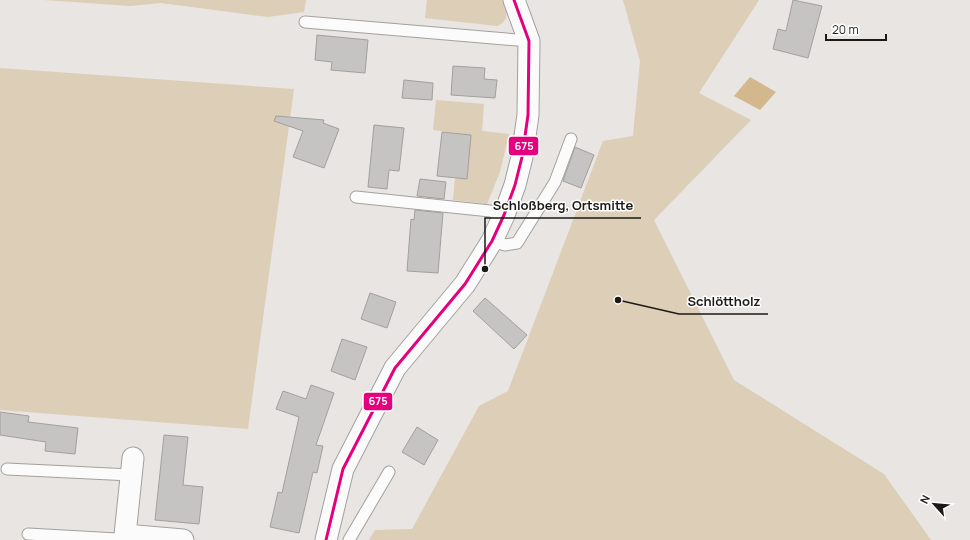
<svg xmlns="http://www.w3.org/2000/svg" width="970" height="540" viewBox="0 0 970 540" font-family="Manrope,sans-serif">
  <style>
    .green { fill: #dcceb7 }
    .water { fill: #d3b88d }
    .building { fill: #c6c4c2; stroke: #a2a09d }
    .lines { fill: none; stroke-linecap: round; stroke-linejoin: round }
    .lane-casing { stroke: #a3a19f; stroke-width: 13 }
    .street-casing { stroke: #a3a19f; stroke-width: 23 }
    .lane { stroke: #fcfbfb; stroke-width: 11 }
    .street { stroke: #fcfbfb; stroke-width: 21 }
    .bus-1-casing { stroke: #fff; stroke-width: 6 }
    .bus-1 { stroke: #e5007d; stroke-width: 3 }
    .leader { fill: none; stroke: #1b1a17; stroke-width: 1.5 }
    .callout-dot { fill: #1b1a17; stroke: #fff; stroke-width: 1.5 }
    .callout-label { font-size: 13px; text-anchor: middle; font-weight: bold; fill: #1b1a17; stroke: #fff; stroke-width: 3; stroke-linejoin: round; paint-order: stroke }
    .line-badge { stroke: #fff; stroke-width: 1.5 }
    .badge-label { font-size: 11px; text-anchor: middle; font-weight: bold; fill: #fff }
  </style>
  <rect width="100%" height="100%" fill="#e8e5e2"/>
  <!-- green -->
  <g class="green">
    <path d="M44,0H306L304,12L268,17L161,3L130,6Z"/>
    <path d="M427,0H504C507,11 510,21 497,26L425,18Z"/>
    <path d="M623,0H759L699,93L751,120L654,220L734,380L884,474L931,540H369L375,530L412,529L479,406L508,391L603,141L633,136L640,61Z"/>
    <path d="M0,68L294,89L248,429L0,410Z"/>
    <path d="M436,100L484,104L482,131L509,134L500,172L487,204L453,200L455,178L467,179L471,135L433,130Z"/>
  </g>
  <!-- water -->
  <path class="water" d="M750,77L776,92L760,110L734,96Z"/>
  <!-- building -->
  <g class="building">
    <path d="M793,0L822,6L808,58L773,49L778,29L786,31Z"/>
    <path d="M317,35L368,40L365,73L331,70L332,62L315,60Z"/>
    <path d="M453,66L485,68L484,79L497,80L495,98L451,95Z"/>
    <path d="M404,80L433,83L432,100L402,98Z"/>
    <path d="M276,116L324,120L323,123L339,129L324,168L293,157L303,131L274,121Z"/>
    <path d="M374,125L404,128L399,171L389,170L387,189L368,187Z"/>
    <path d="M442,132L471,135L467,179L437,176Z"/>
    <path d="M575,147L594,155L581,188L563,181Z"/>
    <path d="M420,179L446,182L444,199L417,196Z"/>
    <path d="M415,210L443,213L438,273L407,271L411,219L414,220Z"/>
    <path d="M370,293L396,302L387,328L361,319Z"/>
    <path d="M485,298L527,335L514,349L473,311Z"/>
    <path d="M342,339L367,347L355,380L331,371Z"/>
    <path d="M311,385L334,393L316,445L323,446L317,473L313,472L299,533L270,527L278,492L282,493L299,417L276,409L283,391L306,399Z"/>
    <path d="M0,412L29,416L28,422L78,428L75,454L45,451L46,442L0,435Z"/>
    <path d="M417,427L438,440L424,465L402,452Z"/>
    <path d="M164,435L188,437L183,485L203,487L199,524L155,520Z"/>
  </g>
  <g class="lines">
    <defs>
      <g id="lane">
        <path d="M305,22L529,41"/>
        <path d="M356,197L490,211L504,215"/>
        <path d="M492,241L505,245L517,243L555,182L571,139"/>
        <path d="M7,469L131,475"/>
        <path d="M28,534L117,539L125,535"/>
        <path d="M349,540L389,472"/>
      </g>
      <g id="street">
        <path d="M133,458L125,535L183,540"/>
        <path d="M326,540L343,469L395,368L465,284L492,241L504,215L515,185L522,157L528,115L529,41L514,0"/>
      </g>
    </defs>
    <!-- lane casing -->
    <use href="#lane" class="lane-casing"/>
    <!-- street casing -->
    <use href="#street" class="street-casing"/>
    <!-- lane -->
    <use href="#lane" class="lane"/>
    <!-- street -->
    <use href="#street" class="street"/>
    <defs>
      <path id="bus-1" d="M326,540L343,469L395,368L465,284L492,241L504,215L515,185L522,157L528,115L529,41L514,0"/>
    </defs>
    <!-- bus-1 casing -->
    <use href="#bus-1" class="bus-1-casing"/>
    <!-- bus-1 -->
    <use href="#bus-1" class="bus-1"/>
  </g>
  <!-- callouts -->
  <path class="leader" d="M485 269L485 218H641M618 300L679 314H768"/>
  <g class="callout-dot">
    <circle cx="485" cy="269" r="4"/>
    <circle cx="618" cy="300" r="4"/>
  </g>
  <g class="callout-label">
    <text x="563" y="210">Schloßberg, Ortsmitte</text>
    <text x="724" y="306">Schlöttholz</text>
  </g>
  <g class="line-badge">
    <rect x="508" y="136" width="31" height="20" rx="4" fill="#e5007d"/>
    <rect x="363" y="392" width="30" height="19" rx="4" fill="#e5007d"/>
  </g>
  <g class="badge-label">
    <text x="524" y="150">675</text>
    <text x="378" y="405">675</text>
  </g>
  <!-- north arrow -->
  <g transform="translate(934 504) rotate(297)" stroke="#ffffff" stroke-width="3" paint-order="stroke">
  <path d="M0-3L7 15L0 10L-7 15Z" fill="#1b1a17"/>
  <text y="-6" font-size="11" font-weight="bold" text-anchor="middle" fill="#1b1a17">N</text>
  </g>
  <!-- scale -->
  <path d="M826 34v6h60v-6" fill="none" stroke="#1b1a17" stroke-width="2"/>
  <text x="832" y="34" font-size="12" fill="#1b1a17" stroke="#ffffff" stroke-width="3" paint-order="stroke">20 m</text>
</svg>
